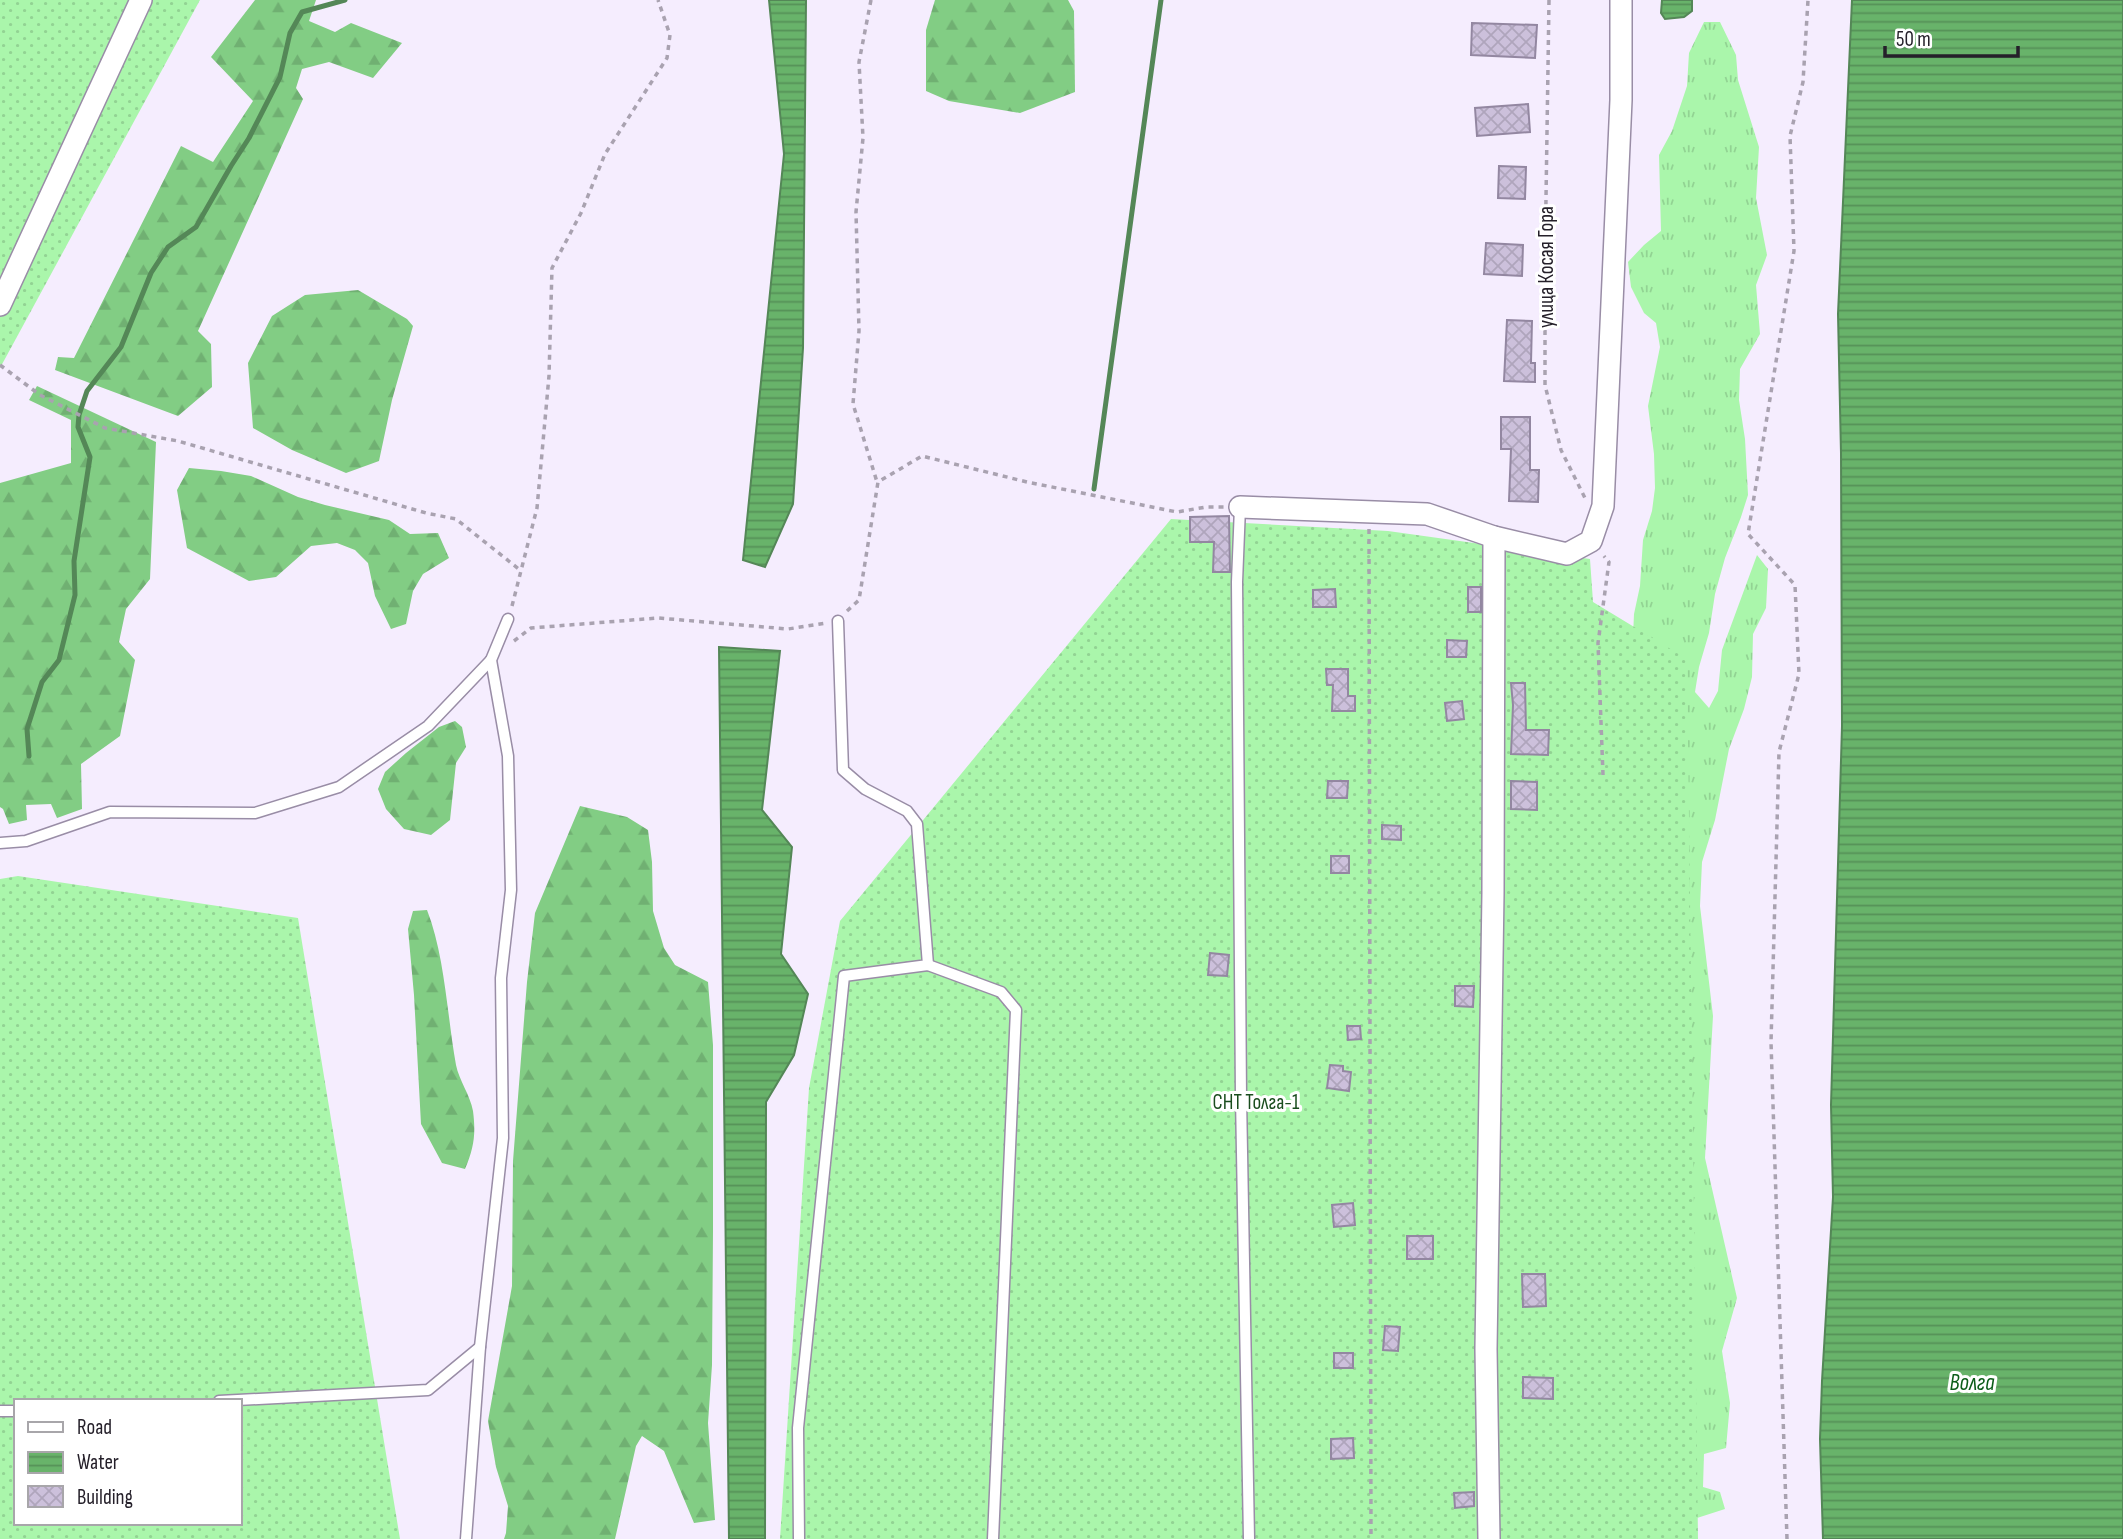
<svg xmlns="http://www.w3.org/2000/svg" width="2123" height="1539" viewBox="0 0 2123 1539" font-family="'Sofia Sans Condensed',sans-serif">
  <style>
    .grass { fill: url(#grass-tufts) }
    .forest { fill: url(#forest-firs) }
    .garden { fill: url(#garden-dots); fill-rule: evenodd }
    .water { fill: url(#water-rules); stroke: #548757; stroke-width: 2 }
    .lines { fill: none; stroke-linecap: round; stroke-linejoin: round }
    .stream { stroke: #548757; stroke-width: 5 }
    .building { fill: url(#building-cross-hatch); stroke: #9387a1; stroke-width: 2 }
    .service-casing { stroke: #998da6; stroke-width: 13 }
    .minor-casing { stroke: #998da6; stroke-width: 24 }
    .path { stroke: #a9a2b0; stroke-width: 3.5; stroke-dasharray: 5 5; stroke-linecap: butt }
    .service { stroke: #fff; stroke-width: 10 }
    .minor { stroke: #fff; stroke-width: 21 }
    .labels { text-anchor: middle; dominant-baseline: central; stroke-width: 6; stroke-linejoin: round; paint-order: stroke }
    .street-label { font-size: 21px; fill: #25202a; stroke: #fff }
    .park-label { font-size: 21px; fill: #1a4d1e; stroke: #fff }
    .water-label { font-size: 23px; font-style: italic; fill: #0c5d19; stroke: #fff }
  </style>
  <defs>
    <pattern id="grass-tufts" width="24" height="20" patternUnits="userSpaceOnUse" patternTransform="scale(1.75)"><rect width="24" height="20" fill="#aaf6ab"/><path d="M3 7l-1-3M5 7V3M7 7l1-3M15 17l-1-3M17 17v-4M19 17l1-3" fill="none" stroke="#92d393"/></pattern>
    <pattern id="forest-firs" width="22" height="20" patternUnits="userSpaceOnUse" patternTransform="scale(1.75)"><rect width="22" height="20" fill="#82cd84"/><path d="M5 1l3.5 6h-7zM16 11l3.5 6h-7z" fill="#70b072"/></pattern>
    <pattern id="garden-dots" width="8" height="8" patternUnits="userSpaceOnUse" patternTransform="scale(1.75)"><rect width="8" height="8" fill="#aaf6ab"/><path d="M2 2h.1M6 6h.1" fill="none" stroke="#92d393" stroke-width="1.8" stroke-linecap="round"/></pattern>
    <pattern id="water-rules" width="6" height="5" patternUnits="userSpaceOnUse" patternTransform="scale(1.75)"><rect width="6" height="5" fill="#68b36a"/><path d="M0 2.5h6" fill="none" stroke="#559157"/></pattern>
    <pattern id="building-cross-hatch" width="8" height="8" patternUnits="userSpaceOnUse" patternTransform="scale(1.75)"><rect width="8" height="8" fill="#ccc0db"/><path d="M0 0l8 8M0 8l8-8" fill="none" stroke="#afa5bc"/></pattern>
  </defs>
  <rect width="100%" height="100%" fill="#f5edfe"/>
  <!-- grass -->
  <path class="grass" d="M1704,22H1720L1736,55L1738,80L1759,147L1756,198L1767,255L1756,285L1760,334L1740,369L1739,400L1745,439L1748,495L1741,517L1725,558L1715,594L1709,633L1699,667L1695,692L1709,708L1718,691L1722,650L1757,555L1768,569L1766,608L1753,634L1752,677L1744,709L1729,749L1715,820L1702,862L1700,906L1713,1016L1705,1158L1737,1298L1722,1351L1730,1403L1726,1448L1704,1454L1703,1487L1720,1492L1725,1509L1697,1518L1633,637L1634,614L1640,586L1643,540L1652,511L1655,488L1654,454L1648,406L1660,347L1656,323L1644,313L1631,287L1628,262L1644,245L1661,231L1659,155L1672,131L1687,86L1689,53Z"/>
  <!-- forest -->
  <g class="forest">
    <path d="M255,0H316L309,21L335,32L351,23L402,43L373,78L329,62L302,69L296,88L303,99L198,331L211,344L212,387L178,416L55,370L58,357L74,358L181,146L213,162L253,101L211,57Z"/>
    <path d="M935,0H1068L1074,11L1075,92L1020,113L949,101L926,91V30Z"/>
    <path d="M358,290L407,319L413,326L392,400L379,461L346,473L292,450L253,428L248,363L272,316L305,295Z"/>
    <path d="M37,386L156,442L150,579L126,609L119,642L135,660L120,736L81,764L82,809L57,818L51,804L26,805L27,820L9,824L3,809L0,807V483L71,463V420L29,400Z"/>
    <path d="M189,468L221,471L251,476L298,497L325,505L389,520L410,534L438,533L449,558L423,574L413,591L406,624L391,629L375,596L368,563L355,550L337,543L311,546L276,577L249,581L187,548L177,490Z"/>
    <path d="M455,721L462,727L466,747L456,763L450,820L431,835L404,829L386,809L378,789L385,772L406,753L439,727Z"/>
    <path d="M580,806L627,817L648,830L652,862L653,911L664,948L675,965L708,982L713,1045V1231L712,1365L708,1423L715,1520L694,1523L664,1451L642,1436L636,1446L615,1539H504L506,1533L508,1506L496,1467L488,1421L512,1286L513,1161L527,982L535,913Z"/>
    <path d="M427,910C445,956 447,1015 456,1065C459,1080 470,1095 473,1111C476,1134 474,1148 465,1169L442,1163L421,1124L414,995L408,929L413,911Z"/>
  </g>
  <!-- garden -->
  <g class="garden">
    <path d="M0,0H200L0,368Z"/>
    <path d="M1171,519L1388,531L1590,559L1593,602L1687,659L1698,1539H780L809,1088L840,921Z"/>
    <path d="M18,876L298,918L400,1539H0V879ZM16,1401H240V1523H16Z"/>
  </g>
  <!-- water -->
  <g class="water">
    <path d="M769,0H806L803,348L793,504L765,567L743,560L784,154Z"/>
    <path d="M1662,0H1692V11L1684,17L1665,19L1661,13Z"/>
    <path d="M1852,0H2123V1539H1823L1820,1439L1822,1381L1833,1197L1831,1105L1842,726L1841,453L1838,314Z"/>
    <path d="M719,647L780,651L762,810L792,847L781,954L808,994L794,1055L766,1102L765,1539H729Z"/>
  </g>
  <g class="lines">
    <!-- stream -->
    <g class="stream">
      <path d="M1094,489L1161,0"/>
      <path d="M29,756L27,729L42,682L59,660L75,595L74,561L90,457L78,427L79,415L87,391L121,347L151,273L168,247L196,227L231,166L249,138L280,77L290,33L302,12L345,0"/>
    </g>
  </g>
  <!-- building -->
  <g class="building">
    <path d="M1472,23L1537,25L1535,58L1471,55Z"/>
    <path d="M1528,104L1530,132L1477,136L1475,108Z"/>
    <path d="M1499,166L1526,167L1525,199L1498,198Z"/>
    <path d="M1486,243L1523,245L1522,276L1484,274Z"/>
    <path d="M1507,320L1532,321L1531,363H1535V382L1504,381Z"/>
    <path d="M1501,417H1530V470H1539L1538,502L1509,501L1511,449H1501Z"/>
    <path d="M1229,516L1230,572H1213L1214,542H1190V517Z"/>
    <rect x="1468" y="587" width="13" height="25"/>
    <path d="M1335,589L1336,607H1313V590Z"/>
    <path d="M1447,640L1467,641L1466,657H1447Z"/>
    <path d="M1326,669H1348V696H1355V711H1332L1333,685H1327Z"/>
    <path d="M1511,683H1525L1526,730H1549L1548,755L1511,754L1513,705Z"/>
    <path d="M1462,701L1464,719L1447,721L1445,703Z"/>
    <path d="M1328,781H1348L1347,798H1327Z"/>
    <path d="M1511,781L1537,782V810L1511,809Z"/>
    <path d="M1382,825L1401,826V840L1382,839Z"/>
    <rect x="1331" y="856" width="18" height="17"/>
    <path d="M1210,953L1229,955L1227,976L1208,975Z"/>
    <path d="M1455,986H1474L1473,1007L1455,1006Z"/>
    <path d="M1347,1026H1360L1361,1039L1348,1040Z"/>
    <path d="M1330,1065L1343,1066V1071L1351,1072L1349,1091L1327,1088Z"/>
    <path d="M1353,1203L1355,1225L1334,1227L1332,1205Z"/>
    <rect x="1407" y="1236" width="26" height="23"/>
    <path d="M1522,1274H1545L1546,1306L1523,1307Z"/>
    <path d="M1385,1326L1400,1327L1398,1351L1383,1350Z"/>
    <rect x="1334" y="1353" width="19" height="15"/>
    <path d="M1523,1377L1553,1378V1399L1523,1398Z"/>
    <path d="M1353,1438L1354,1458L1331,1459V1439Z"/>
    <path d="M1474,1492V1506L1455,1508L1454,1493Z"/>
  </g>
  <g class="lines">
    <defs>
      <g id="service">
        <path d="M1240,507L1237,582L1241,1097L1249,1539"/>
        <path d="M0,843L26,841L110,812L255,813L339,787L428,726L491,660"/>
        <path d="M928,965L1001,992L1016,1010L993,1539"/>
        <path d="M219,1401L428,1390L480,1347"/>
        <path d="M0,1411H16"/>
        <path d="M466,1539L480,1347L503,1138L501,978L511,890L508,756L491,660L508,619"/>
        <path d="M799,1539L798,1428L844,976L928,965L917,824L907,811L865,789L843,770L838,621"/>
      </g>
      <g id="minor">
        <path d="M0,305L141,0"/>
        <path d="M1240,507L1427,514L1494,537L1567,554L1591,541L1603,506L1621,100V0"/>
        <path d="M1489,1539L1486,1349L1493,893L1494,537"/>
      </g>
    </defs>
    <!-- service casing -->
    <use href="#service" class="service-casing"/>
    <!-- minor casing -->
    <use href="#minor" class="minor-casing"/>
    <!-- path -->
    <g class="path">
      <path d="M871,0L859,62L863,138L856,212L859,331L853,404L877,482"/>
      <path d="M1549,0L1545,264V385L1561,450L1585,498"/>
      <path d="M0,365L40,395L105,428L178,441L426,513L456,519L520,570"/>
      <path d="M1369,529L1371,1539"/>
      <path d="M512,606L537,508L549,376L552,268L581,213L605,154L667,58L670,35L658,0"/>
      <path d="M847,611L859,600L878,482L922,456L1027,482L1177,512L1206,507H1224"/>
      <path d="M514,641L531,628L658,618L788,629L826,623"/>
      <path d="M1603,775L1598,643L1609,562L1604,556"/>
      <path d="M1787,1539L1771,1042L1779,752L1799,674L1795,585L1748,534L1794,251L1790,136L1803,82L1808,0"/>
    </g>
    <!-- service -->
    <use href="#service" class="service"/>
    <!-- minor -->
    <use href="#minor" class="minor"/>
  </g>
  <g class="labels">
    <!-- street labels -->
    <g class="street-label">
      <text transform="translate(1546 267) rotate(-90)">улица Косая Гора</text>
    </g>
    <!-- park labels -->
    <g class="park-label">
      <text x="1256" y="1102">СНТ Толга-1</text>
    </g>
    <!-- water labels -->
    <g class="water-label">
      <text x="1972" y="1383">Волга</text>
    </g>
  </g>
  <!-- legend -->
  <rect x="14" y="1399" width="228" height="126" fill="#ffffff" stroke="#a8a6aa" stroke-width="2"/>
  <rect x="28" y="1422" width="35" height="10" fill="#ffffff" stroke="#a8a6aa" stroke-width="2"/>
  <text x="77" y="1434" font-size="21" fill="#25202a">Road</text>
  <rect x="28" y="1452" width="35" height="21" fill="url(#water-rules)" stroke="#a8a6aa" stroke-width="2"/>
  <text x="77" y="1469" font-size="21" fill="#25202a">Water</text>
  <rect x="28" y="1486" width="35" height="21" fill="url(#building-cross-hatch)" stroke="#a8a6aa" stroke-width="2"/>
  <text x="77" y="1504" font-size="21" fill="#25202a">Building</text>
  <!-- scale -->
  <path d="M1885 46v10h133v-10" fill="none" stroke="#25202a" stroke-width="3.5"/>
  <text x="1896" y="46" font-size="21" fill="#25202a" stroke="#ffffff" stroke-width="5" paint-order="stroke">50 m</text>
</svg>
